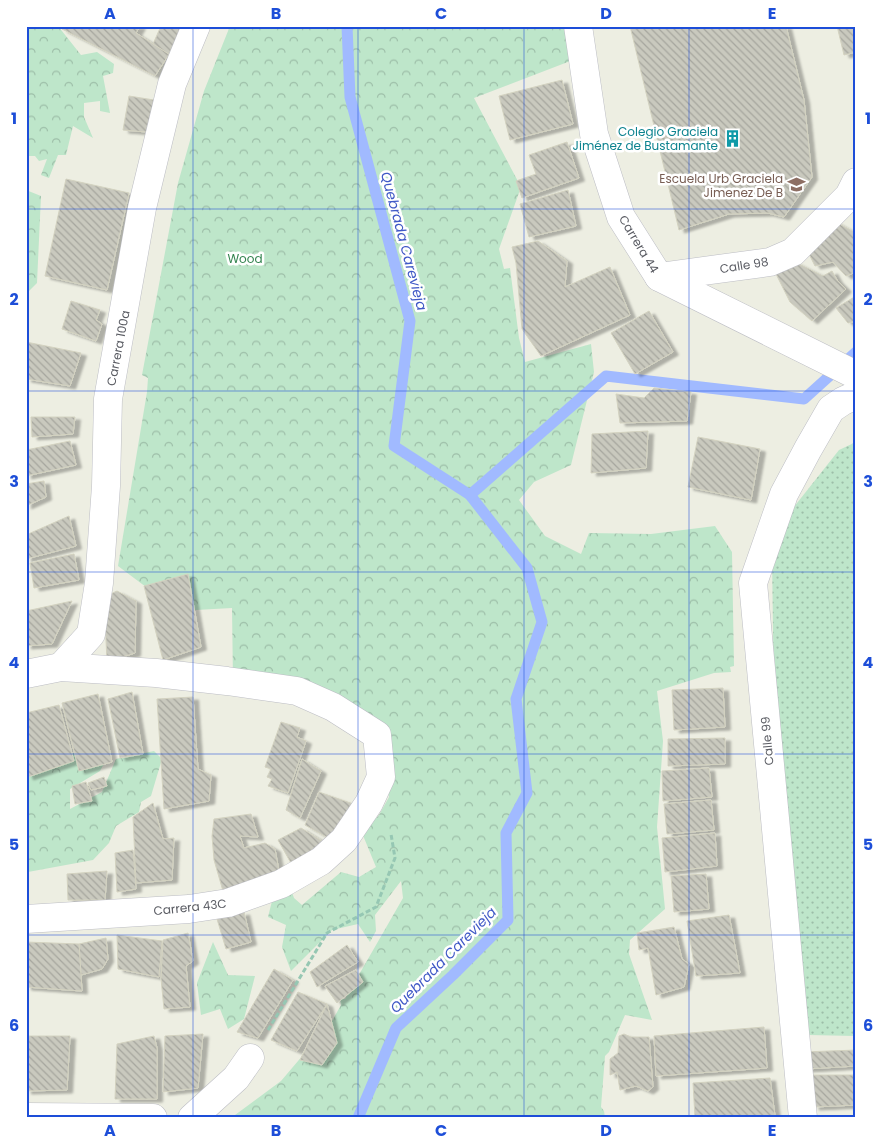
<svg xmlns="http://www.w3.org/2000/svg" width="882" height="1144" viewBox="0 0 882 1144" font-family="Poppins,sans-serif">
  <style>
    .grass { fill: url(#grass-dots) }
    .forest { fill: url(#forest-crowns) }
    .lines { fill: none; stroke-linecap: round; stroke-linejoin: round }
    .stream { stroke: #a1baff; stroke-width: 11 }
    .building { fill: url(#building-back-hatch); stroke: #d3d2c0; filter: url(#shadow) }
    .street-casing { stroke: #bcbdc4; stroke-width: 29 }
    .path { stroke: #96c7b3; stroke-width: 3; stroke-dasharray: 5 2.5; stroke-linecap: butt }
    .street { stroke: #fff; stroke-width: 28 }
    .grid { fill: none; stroke: #1d4ed8; stroke-width: 1; stroke-opacity: 0.55 }
    .labels { text-anchor: middle; dominant-baseline: central; stroke-width: 5; stroke-linejoin: round; paint-order: stroke }
    .culture-label { font-size: 12px; fill: #0d838f; stroke: #fff; text-anchor: end }
    .education-label { font-size: 12px; fill: #785e54; stroke: #fff; text-anchor: end }
    .street-label { font-size: 12px; fill: #5a5c63; stroke: #fff }
    .park-label { font-size: 12px; fill: #32834e; stroke: #fff }
    .water-label { font-size: 14px; font-style: italic; fill: #4059c6; stroke: #fff }
    .neatline { fill: none; stroke: #1d4ed8; stroke-width: 2 }
    .grid-label { font-size: 16px; text-anchor: middle; font-weight: bold; fill: #1d4ed8 }
  </style>
  <defs>
    <pattern id="grass-dots" width="8" height="8" patternUnits="userSpaceOnUse" patternTransform="scale(1.25)"><rect width="8" height="8" fill="#bee6ca"/><path d="M2 2h.1M6 6h.1" fill="none" stroke="#9dbea8" stroke-width="1.8" stroke-linecap="round"/></pattern>
    <pattern id="forest-crowns" width="20" height="18" patternUnits="userSpaceOnUse" patternTransform="scale(1.25)"><rect width="20" height="18" fill="#bee6ca"/><path d="M2 6a3 3 0 1 1 6 0M12 15a3 3 0 1 1 6 0" fill="none" stroke="#9dbea8"/></pattern>
    <pattern id="building-back-hatch" width="6" height="6" patternUnits="userSpaceOnUse" patternTransform="scale(1.25)"><rect width="6" height="6" fill="#c9c9be"/><path d="M-1 5l2 2M0 0l6 6M5-1l2 2" fill="none" stroke="#a6a69e"/></pattern>
    <filter id="shadow"><feDropShadow dx="5.5" dy="3" stdDeviation="1" flood-color="#0004"/></filter>
  </defs>
  <rect width="100%" height="100%" fill="#edeee2"/>
  <!-- grass -->
  <path class="grass" d="M856,442V1036L808,1035L774,708L772,553L786,517L839,450Z"/>
  <!-- forest -->
  <g class="forest">
    <path d="M29,26H58L81,55L97,52L114,64L113,73L103,76L110,113L100,111V101L84,103V117L93,138L73,126L66,155H58L49,178L41,175L47,159L39,161L35,156H27L26,153V28Z"/>
    <path d="M230,26H567L573,60L474,98L521,187L499,249L504,269L510,268L519,338L525,362L591,344L594,372L571,465L534,482L519,500L545,536L581,554L589,533L651,534L715,526L732,552L734,666L730,667L731,672L714,673L657,691L663,741L657,827L665,909L630,940L629,954L652,1020L625,1015L609,1052L605,1056L601,1107L604,1111L605,1118H231L281,1081L332,1021L341,1005L340,999H345L403,898L401,881L375,915L376,931L370,942L358,924L332,930L291,971L282,947L286,925L268,917L275,889L290,887L294,898L302,905L341,872L359,877L376,867L362,833L379,815L389,797L379,732L233,681L232,608L178,611L118,566L147,392L148,378L142,375L178,183L204,91Z"/>
    <path d="M26,190L41,196L37,283L26,294Z"/>
    <path d="M103,747L108,756L100,771L70,789V809L102,792L116,759L154,751L162,759L151,796L141,802L139,812L116,826L109,843L93,860L28,872L26,779L60,756Z"/>
    <path d="M213,942L228,975L255,976L244,1019L228,1029L220,1009L201,1015L197,983Z"/>
  </g>
  <g class="lines">
    <!-- stream -->
    <g class="stream">
      <path d="M347,26L350,97L410,321L394,446L470,495L527,568L542,622L516,699L527,793L506,833L508,920L453,975L396,1028L358,1118"/>
      <path d="M470,495L606,376L804,399L856,352"/>
    </g>
  </g>
  <!-- building -->
  <g class="building">
    <path d="M63,26H140L136,33L169,54L155,76L62,29Z"/>
    <path d="M161,26L182,27L169,54L153,44Z"/>
    <path d="M630,26H786L804,100L812,177L784,217L768,213L729,214L679,230Z"/>
    <path d="M837,26H856V52L844,55Z"/>
    <path d="M562,80L573,124L510,140L499,96Z"/>
    <path d="M129,96L154,100L147,132L123,130Z"/>
    <path d="M567,142L579,178L522,198L516,181L536,174L529,155Z"/>
    <path d="M66,179L129,193L107,290L45,276Z"/>
    <path d="M568,190L576,226L529,237L520,204Z"/>
    <path d="M834,221L856,233V272L846,276L833,262L815,266L804,244Z"/>
    <path d="M538,241L567,261L565,287L610,267L630,315L541,356L522,329L516,263L512,247Z"/>
    <path d="M793,261L823,276L832,271L837,280L846,289L812,321L790,302L773,268Z"/>
    <path d="M856,296V321L848,323L836,308Z"/>
    <path d="M71,301L100,310L96,320L102,324L96,341L62,329Z"/>
    <path d="M649,311L673,352L635,374L611,333Z"/>
    <path d="M26,342L81,353L70,386L26,379Z"/>
    <path d="M654,388L691,392L687,421L620,423L616,394L644,398Z"/>
    <path d="M31,417H75L73,434L32,437Z"/>
    <path d="M648,431L646,468L591,473L592,434Z"/>
    <path d="M698,437L760,449L751,500L688,487Z"/>
    <path d="M70,441L76,465L26,476V450Z"/>
    <path d="M44,481L46,497L26,506V484Z"/>
    <path d="M69,516L76,546L26,559V535Z"/>
    <path d="M74,554L79,580L34,588L30,563Z"/>
    <path d="M188,574L201,647L163,660L144,586Z"/>
    <path d="M117,591L136,601L135,653L107,662L104,597Z"/>
    <path d="M72,601L52,644L26,646V611Z"/>
    <path d="M723,688L725,727L674,730L672,690Z"/>
    <path d="M132,692L143,754L120,758L108,699Z"/>
    <path d="M98,694L112,762L79,771L62,703Z"/>
    <path d="M193,697L198,769L211,775L209,801L164,809L157,699Z"/>
    <path d="M59,705L74,761L28,777L26,771V713Z"/>
    <path d="M281,722L300,728L297,737L306,741L288,793L268,786L272,779L267,777L271,769L265,767Z"/>
    <path d="M725,738V764L668,766V739Z"/>
    <path d="M302,759L321,771L300,818L286,810Z"/>
    <path d="M709,768L712,797L663,801L662,771Z"/>
    <path d="M104,777L107,786L91,790L88,783Z"/>
    <path d="M86,782L92,801L75,804L72,786Z"/>
    <path d="M319,792L359,806L337,843L305,825Z"/>
    <path d="M711,800L714,830L667,834L664,804Z"/>
    <path d="M153,803L163,839L174,838L172,880L136,883L133,817Z"/>
    <path d="M251,814L258,837L240,836L244,848L265,843L275,849L280,877L225,898L214,860L212,836L214,819Z"/>
    <path d="M301,828L322,841L311,860L296,872L278,840Z"/>
    <path d="M715,833L717,866L665,872L662,838Z"/>
    <path d="M133,850L136,889L117,892L115,853Z"/>
    <path d="M107,871L105,900H68L67,874Z"/>
    <path d="M706,874L709,909L674,912L671,876Z"/>
    <path d="M244,912L251,942L226,949L217,919Z"/>
    <path d="M729,915L740,973L696,976L687,921Z"/>
    <path d="M674,927L682,959L689,964L684,987L656,995L648,948L639,950L637,933Z"/>
    <path d="M188,933L193,961L186,966L190,1007L164,1009L161,979L163,940Z"/>
    <path d="M117,935L162,941L159,977L118,969Z"/>
    <path d="M106,938L108,959L102,969L81,975L79,944Z"/>
    <path d="M26,942L79,944L82,991L26,987Z"/>
    <path d="M347,945L358,962L317,987L310,972Z"/>
    <path d="M274,969L293,980L258,1038L237,1032Z"/>
    <path d="M356,970L363,982L337,1003L325,986Z"/>
    <path d="M298,992L327,1004L297,1051L271,1040Z"/>
    <path d="M327,1004L337,1043L322,1065L300,1060Z"/>
    <path d="M764,1027L767,1068L656,1076L654,1036Z"/>
    <path d="M203,1034L198,1088L163,1092L165,1036Z"/>
    <path d="M624,1034L631,1037H649L653,1087L648,1091L636,1086L620,1090L617,1072L610,1075V1059L618,1053L619,1036Z"/>
    <path d="M26,1036H70L67,1090L26,1091Z"/>
    <path d="M154,1036L157,1048V1099H115L117,1044Z"/>
    <path d="M856,1050V1066L806,1069L803,1052Z"/>
    <path d="M810,1075H856V1105L814,1107Z"/>
    <path d="M770,1078L775,1116L763,1118H695L693,1083Z"/>
  </g>
  <g class="lines">
    <defs>
      <g id="street">
        <path d="M578,26L594,134L621,217L659,277L856,375"/>
        <path d="M659,277L770,262L793,252L849,196L856,182"/>
        <path d="M61,667L91,634L99,583L106,486L108,399L142,208L172,84L196,26"/>
        <path d="M26,674L61,667L156,673L227,681L297,691L333,707L377,735L381,777L369,803L344,840L321,861L281,884L228,903L189,909L26,919"/>
        <path d="M26,1117L153,1118"/>
        <path d="M192,1118L236,1078L250,1058"/>
        <path d="M803,1118L753,583L784,494L808,449L831,409L843,401L856,395"/>
      </g>
    </defs>
    <!-- street casing -->
    <use href="#street" class="street-casing"/>
    <!-- path -->
    <path class="path" d="M268,1030L327,933L376,907L395,858L391,834"/>
    <!-- street -->
    <use href="#street" class="street"/>
  </g>
  <!-- grid -->
  <path class="grid" d="M193,26V1118M358,26V1118M524,26V1118M689,26V1118M26,209H856M26,391H856M26,572H856M26,754H856M26,935H856"/>
  <!-- icons -->
  <defs>
    <symbol id="building-bare" viewBox="-9 -9 18 18"><path d="M-4-6H4V6H1V3H-1V6H-4ZM-2.5-4.3h1.7v1.8h-1.7ZM.8-4.3h1.7v1.8H.8ZM-2.5-1h1.7V.8h-1.7ZM.8-1h1.7V.8H.8Z" fill="#0f9aa8" stroke="#fff" stroke-width="2.5" paint-order="stroke"/></symbol>
    <symbol id="school-bare" viewBox="-9 -9 18 18"><path d="M0-5L7-2L0 1L-7-2ZM-4 1L0 2.5L4 1V4Q0 6-4 4Z" fill="#8d6e63" stroke="#fff" stroke-width="2.5" paint-order="stroke"/></symbol>
  </defs>
  <g fill-rule="evenodd">
    <use href="#building-bare" x="720" y="126" width="25" height="25"/>
    <use href="#school-bare" x="784" y="172" width="25" height="25"/>
  </g>
  <g class="labels">
    <!-- culture labels -->
    <g class="culture-label">
      <text x="718" y="131">Colegio Graciela<tspan x="718" dy="14">Jiménez de Bustamante</tspan></text>
    </g>
    <!-- education labels -->
    <g class="education-label">
      <text x="783" y="178">Escuela Urb Graciela<tspan x="783" dy="14">Jimenez De B</tspan></text>
    </g>
    <!-- street labels -->
    <g class="street-label">
      <text transform="translate(639 244) rotate(59)">Carrera 44</text>
      <text transform="translate(744 265) rotate(-9)">Calle 98</text>
      <text transform="translate(118 348) rotate(-79)">Carrera 100a</text>
      <text transform="translate(767 741) rotate(-95)">Calle 99</text>
      <text transform="translate(190 907) rotate(-6)">Carrera 43C</text>
    </g>
    <!-- park labels -->
    <g class="park-label">
      <text x="245" y="258">Wood</text>
    </g>
    <!-- water labels -->
    <g class="water-label">
      <text transform="translate(404 241) rotate(75)">Quebrada Carevieja</text>
      <text transform="translate(443 960) rotate(-45)">Quebrada Carevieja</text>
    </g>
  </g>
  <!-- border -->
  <rect width="882" height="1144" fill="none" stroke="#ffffff" stroke-width="55"/>
  <rect x="28" y="28" width="826" height="1088" class="neatline"/>
  <g class="grid-label">
    <text x="110" y="19">A</text>
    <text x="276" y="19">B</text>
    <text x="441" y="19">C</text>
    <text x="606" y="19">D</text>
    <text x="772" y="19">E</text>
    <text x="14" y="124">1</text>
    <text x="868" y="124">1</text>
    <text x="14" y="305">2</text>
    <text x="868" y="305">2</text>
    <text x="14" y="487">3</text>
    <text x="868" y="487">3</text>
    <text x="14" y="668">4</text>
    <text x="868" y="668">4</text>
    <text x="14" y="850">5</text>
    <text x="868" y="850">5</text>
    <text x="14" y="1031">6</text>
    <text x="868" y="1031">6</text>
    <text x="110" y="1136">A</text>
    <text x="276" y="1136">B</text>
    <text x="441" y="1136">C</text>
    <text x="606" y="1136">D</text>
    <text x="772" y="1136">E</text>
  </g>
</svg>
